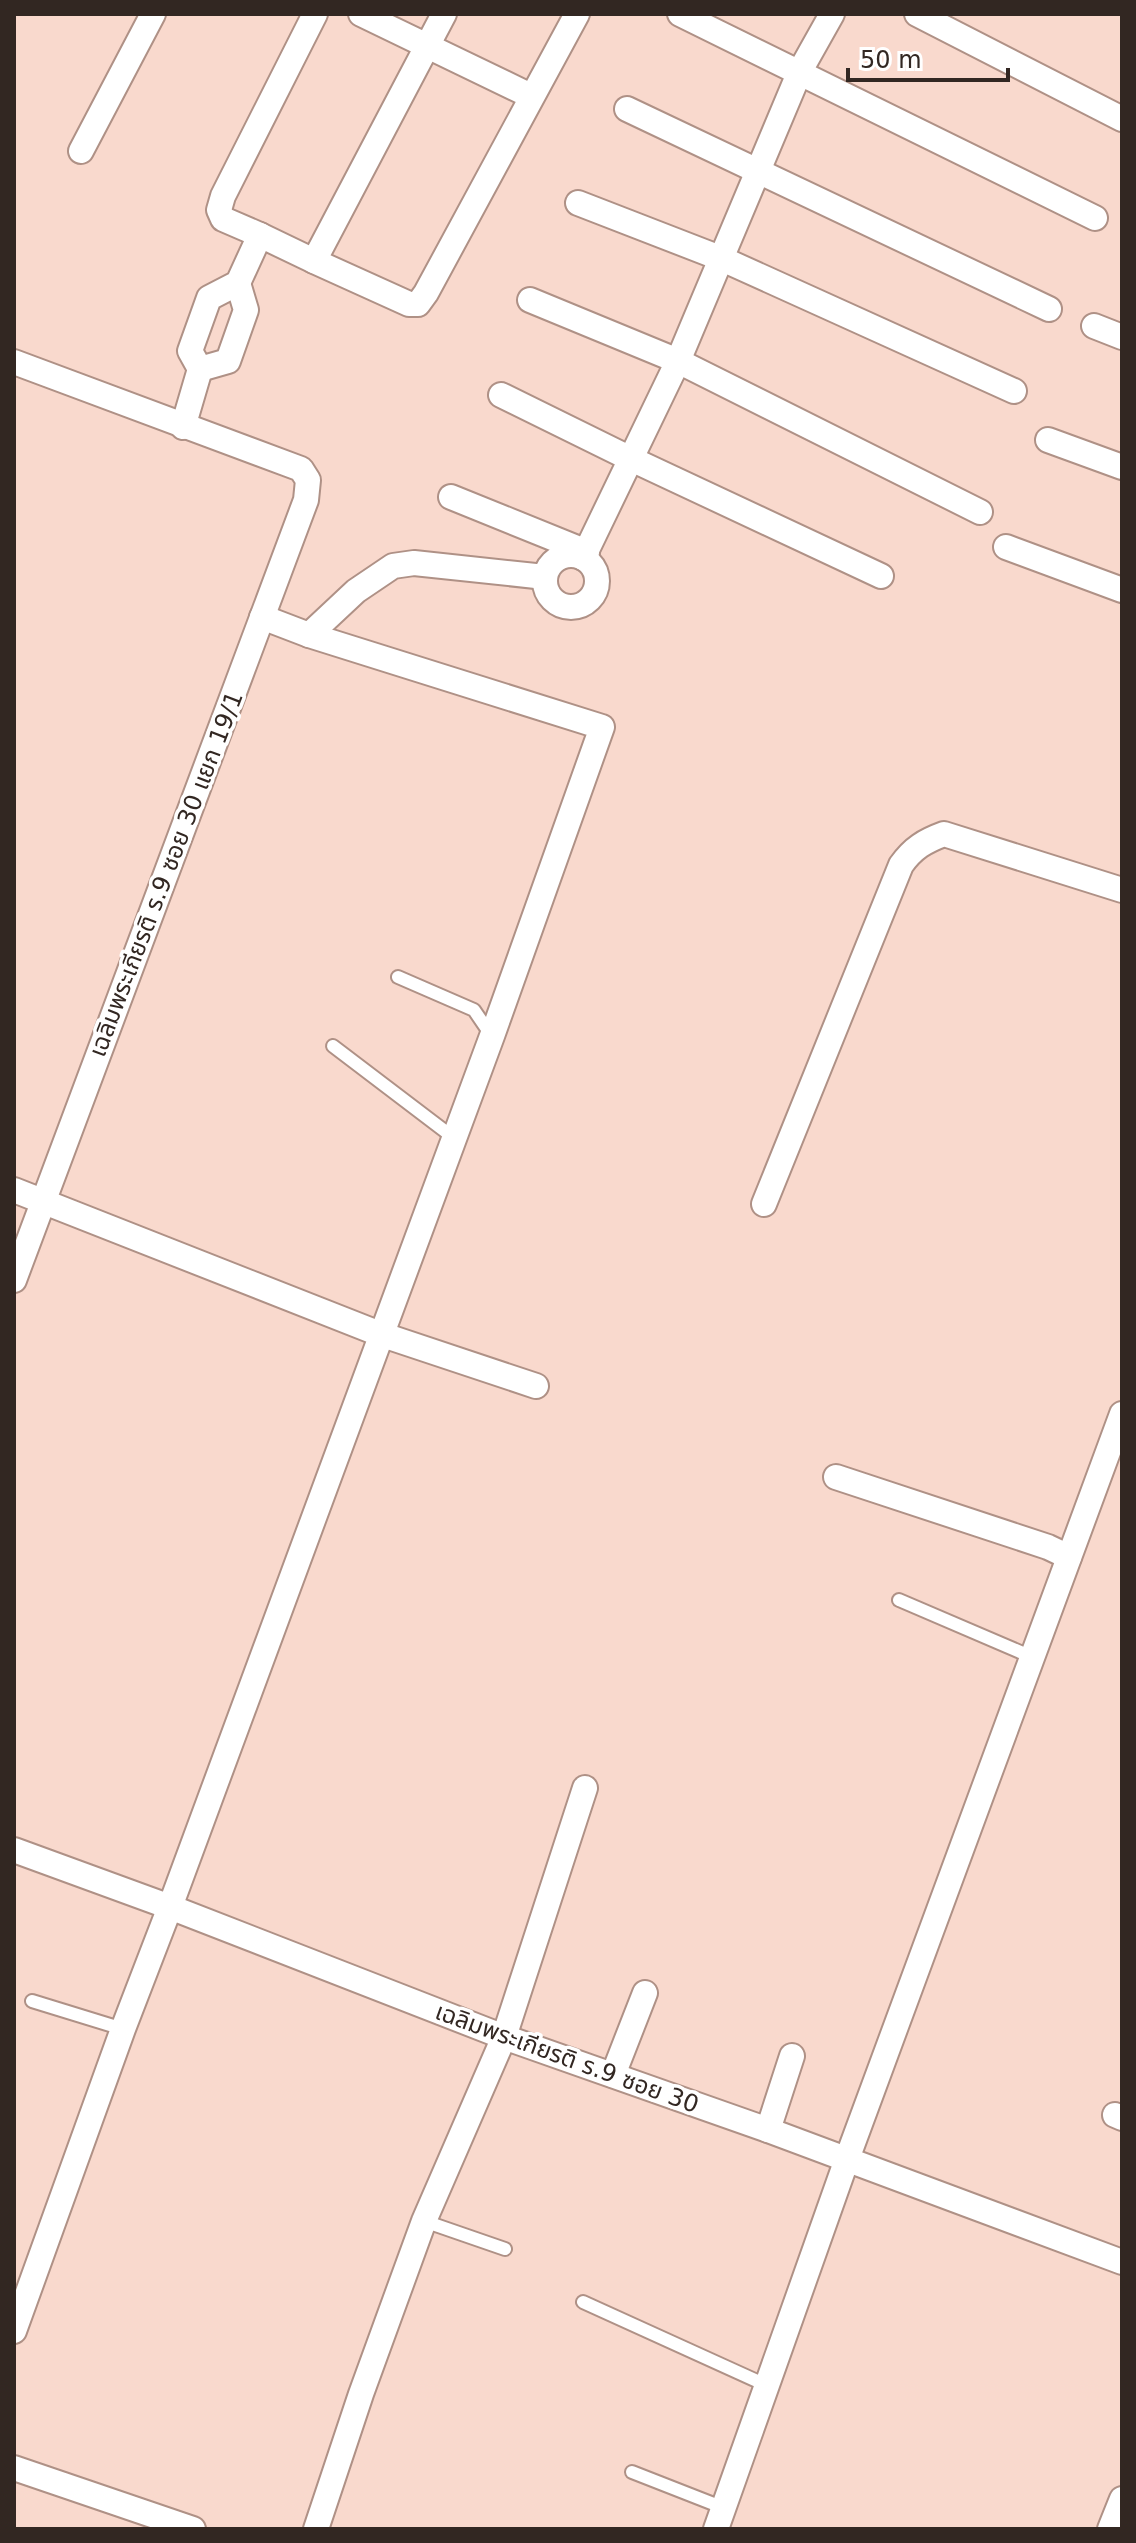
<svg xmlns="http://www.w3.org/2000/svg" width="1136" height="2543" viewBox="0 0 1136 2543" font-family="'DejaVu Sans','Noto Sans Thai',sans-serif">
  <style>
    .lines { fill: none; stroke-linecap: round; stroke-linejoin: round }
    .lane-casing { stroke: #af9186; stroke-width: 16 }
    .street-casing { stroke: #af9186; stroke-width: 28 }
    .lane { stroke: #fff; stroke-width: 12 }
    .street { stroke: #fff; stroke-width: 24 }
    .labels { text-anchor: middle; dominant-baseline: central; stroke-width: 7; stroke-linejoin: round; paint-order: stroke }
    .street-label { font-size: 24px; fill: #322722; stroke: #fff }
  </style>
  <rect width="100%" height="100%" fill="#f9d9cd"/>
  <g class="lines">
    <defs>
      <g id="lane">
        <path d="M398,977L474,1010L491,1035"/>
        <path d="M333,1046L454,1138"/>
        <path d="M899,1600L1032,1657"/>
        <path d="M32,2001L123,2029"/>
        <path d="M424,2221L505,2249"/>
        <path d="M583,2302L768,2386"/>
        <path d="M632,2472L724,2508"/>
      </g>
      <g id="street">
        <path d="M361,14L531,96"/>
        <path d="M680,14L1095,218"/>
        <path d="M917,14L1122,119"/>
        <path d="M627,109L1049,309"/>
        <path d="M81,151L153,14"/>
        <path d="M578,203L720,258L1014,391"/>
        <path d="M260,235L314,261L444,14"/>
        <path d="M314,261L409,304H418L426,293L577,14"/>
        <path d="M530,300L678,361L980,512"/>
        <path d="M1094,326L1122,337"/>
        <path d="M14,362L301,469L308,480L306,500L14,1280"/>
        <path d="M200,369L228,361L246,310L238,283"/>
        <path d="M501,395L629,458L881,576"/>
        <path d="M183,427L200,369L190,351L209,298L238,283L260,235L223,219L219,210L223,196L315,14"/>
        <path d="M1048,440L1122,467"/>
        <path d="M451,497L587,552"/>
        <path d="M1006,547L1122,590"/>
        <circle cx="571" cy="581" r="26"/>
        <path d="M583,558L678,361L800,71L832,14"/>
        <path d="M309,635L356,591L393,566L414,563L545,577"/>
        <path d="M14,1190L380,1334L536,1386"/>
        <path d="M764,1204L901,865C913,848 925,841 944,834L1122,890"/>
        <path d="M836,1477L1048,1547L1069,1557"/>
        <path d="M14,1850L170,1907L504,2037L768,2130L1122,2262"/>
        <path d="M613,2075L645,1993"/>
        <path d="M1115,2115L1122,2118"/>
        <path d="M768,2130L792,2056"/>
        <path d="M14,2331L123,2029L170,1907L492,1036L602,727L309,635L262,617"/>
        <path d="M14,2468L193,2529"/>
        <path d="M316,2529L361,2394L424,2221L504,2037L585,1788"/>
        <path d="M716,2529L847,2159L1122,1414"/>
        <path d="M1110,2529L1122,2499"/>
      </g>
    </defs>
    <!-- lane casing -->
    <use href="#lane" class="lane-casing"/>
    <!-- street casing -->
    <use href="#street" class="street-casing"/>
    <!-- lane -->
    <use href="#lane" class="lane"/>
    <!-- street -->
    <use href="#street" class="street"/>
  </g>
  <g class="labels">
    <!-- street labels -->
    <g class="street-label">
      <text transform="translate(166 874) rotate(-69)">เฉลิมพระเกียรติ ร.9 ซอย 30 แยก 19/1</text>
      <text transform="translate(567 2058) rotate(20)">เฉลิมพระเกียรติ ร.9 ซอย 30</text>
    </g>
  </g>
  <!-- border -->
  <rect width="1136" height="2543" fill="none" stroke="#322722" stroke-width="32"/>
  <!-- scale -->
  <path d="M848 68v12h160v-12" fill="none" stroke="#322722" stroke-width="4"/>
  <text x="860" y="68" font-size="24" fill="#322722" stroke="#ffffff" stroke-width="6" paint-order="stroke">50 m</text>
</svg>
